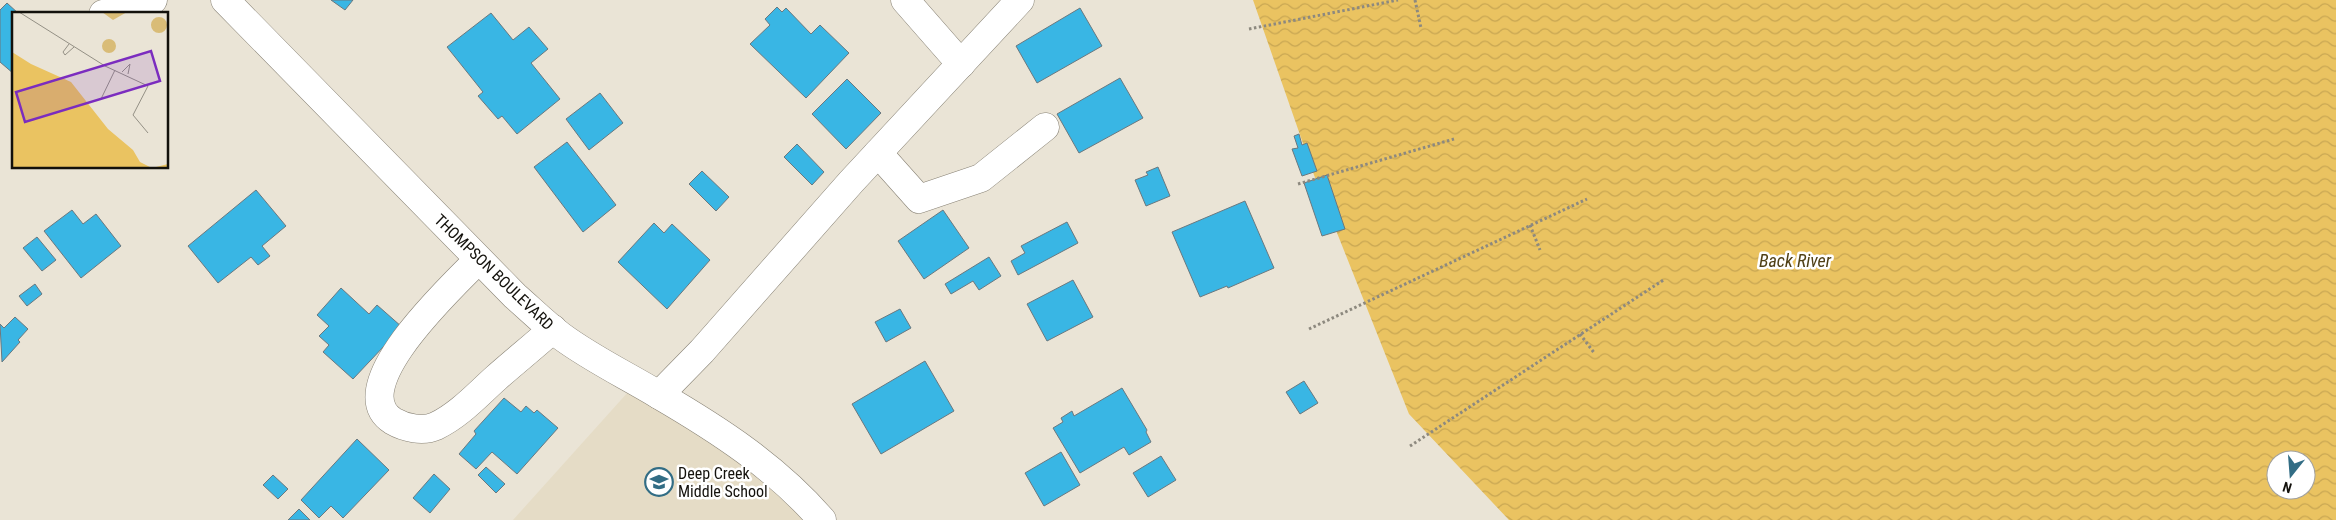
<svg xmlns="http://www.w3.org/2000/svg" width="2336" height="520" viewBox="0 0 2336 520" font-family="'Roboto Condensed',sans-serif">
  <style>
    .built { fill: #e5dcc6 }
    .water { fill: url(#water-waves); fill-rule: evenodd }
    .building { fill: #39b6e4; stroke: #6a787f }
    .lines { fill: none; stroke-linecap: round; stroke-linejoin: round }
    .minor-casing { stroke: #888275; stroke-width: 29 }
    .path { stroke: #8d897f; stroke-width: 3; stroke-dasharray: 2.5 2.5; stroke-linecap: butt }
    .minor { stroke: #fff; stroke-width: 28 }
    .labels { text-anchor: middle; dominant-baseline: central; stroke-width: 5; stroke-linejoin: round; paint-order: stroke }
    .street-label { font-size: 16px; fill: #13110c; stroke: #fff }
    .poi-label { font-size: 16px; fill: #13110c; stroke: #fff; text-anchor: start }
    .water-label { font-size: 18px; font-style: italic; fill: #504016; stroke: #fff }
    .inset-road { fill: none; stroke: #949085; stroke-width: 1 }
    .view { fill: #7b2cbf; fill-opacity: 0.15; stroke: #7b2cbf; stroke-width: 2.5 }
    .inset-edge { fill: none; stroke: #13110c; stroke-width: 2.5 }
  </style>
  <defs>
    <pattern id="water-waves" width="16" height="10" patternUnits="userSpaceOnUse" patternTransform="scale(1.25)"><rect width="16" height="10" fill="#eac361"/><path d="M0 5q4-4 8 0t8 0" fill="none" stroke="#c8a653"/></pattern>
  </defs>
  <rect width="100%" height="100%" fill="#eae4d6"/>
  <!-- built -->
  <path class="built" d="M629,391L735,451L813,520H513Z"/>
  <!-- water -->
  <path class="water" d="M1253,0H2336V520H1509L1409,414L1314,175ZM2276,460H2306V490H2276Z"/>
  <!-- building -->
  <g class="building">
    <path d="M331,0H353L345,10Z"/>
    <path d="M7,3L19,14H14V74L0,62V10Z"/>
    <path d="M777,7L782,12L786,8L811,34L820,25L849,53L806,98L750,44L770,25L765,19Z"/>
    <path d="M1080,8L1102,46L1037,83L1016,46Z"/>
    <path d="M491,13L513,40L529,27L548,49L531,63L560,99L517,134L502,116L498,119L478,96L483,92L447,47Z"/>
    <path d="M1120,78L1143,118L1079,153L1057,114Z"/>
    <path d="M847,79L881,113L846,149L812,114Z"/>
    <path d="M600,93L623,123L589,150L566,119Z"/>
    <path d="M1299,134L1302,145L1307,143L1317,171L1302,176L1292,149L1298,148L1294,136Z"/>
    <path d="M567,142L616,205L583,232L534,167Z"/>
    <path d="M797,144L824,172L812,185L784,157Z"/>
    <path d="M1158,167L1170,196L1146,206L1135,180L1148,175L1146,172Z"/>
    <path d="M702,171L729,197L716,211L689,184Z"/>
    <path d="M1327,175L1345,229L1322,236L1304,183Z"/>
    <path d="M256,190L286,226L262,246L270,256L258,265L251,257L218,283L188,246Z"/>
    <path d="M1245,201L1274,268L1228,288L1227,286L1200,297L1172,232Z"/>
    <path d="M72,210L83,224L96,214L121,246L81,278L44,231Z"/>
    <path d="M943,210L969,248L924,279L898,241Z"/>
    <path d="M1067,222L1078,243L1018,275L1011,261L1025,253L1021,246Z"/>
    <path d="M654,223L664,233L672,224L710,260L667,309L618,262Z"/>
    <path d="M37,237L56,260L42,271L23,248Z"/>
    <path d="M989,257L1001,276L979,290L973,281L951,294L945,284Z"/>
    <path d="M1073,280L1093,317L1047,341L1027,304Z"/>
    <path d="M35,284L42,294L27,306L19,296Z"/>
    <path d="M341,288L369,314L377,305L402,327L353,379L323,352L329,345L319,336L329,326L317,315Z"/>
    <path d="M900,309L911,328L886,342L875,322Z"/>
    <path d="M15,317L28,329L18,340L20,342L2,362L0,324L4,328Z"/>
    <path d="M925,361L954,411L881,454L852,404Z"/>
    <path d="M1304,381L1318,403L1300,414L1286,392Z"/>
    <path d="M1122,388L1147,430L1146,432L1151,442L1129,455L1124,447L1080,473L1053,428L1063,422L1061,418L1072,411L1074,416Z"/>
    <path d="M504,398L521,412L526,406L534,413L537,410L558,428L517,474L492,452L476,469L459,454L476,434L474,431Z"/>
    <path d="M357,439L389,470L343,518L331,506L319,518L301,500Z"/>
    <path d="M1061,452L1080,485L1044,506L1025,473Z"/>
    <path d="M1161,456L1176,480L1148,497L1133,473Z"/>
    <path d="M486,467L505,484L496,493L478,475Z"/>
    <path d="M434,474L450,489L430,513L413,498Z"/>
    <path d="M273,475L288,489L278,499L263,485Z"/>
    <path d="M299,509L310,520H288Z"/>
  </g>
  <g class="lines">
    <defs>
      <g id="minor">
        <path d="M225,0L515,296C530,309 545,324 561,336C592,359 626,375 659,395C719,430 776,467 822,520"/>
        <path d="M905,0L961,64"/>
        <path d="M103,14L153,0"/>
        <path d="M878,153L919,199L981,178L1045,127"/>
        <path d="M478,260C454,285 341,388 393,421C405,428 423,432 436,426C459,415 477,395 496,378C514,362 534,346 553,329"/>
        <path d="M659,395L702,351L851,182L1020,0"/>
      </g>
    </defs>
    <!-- minor casing -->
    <use href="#minor" class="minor-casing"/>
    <!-- path -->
    <g class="path">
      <path d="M1415,0L1421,28"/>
      <path d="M1249,29L1398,0"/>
      <path d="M1298,184L1454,139"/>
      <path d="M1530,225L1540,250"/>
      <path d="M1309,329L1587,199"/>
      <path d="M1580,334L1595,354"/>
      <path d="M1410,446L1665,279"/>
    </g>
    <!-- minor -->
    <use href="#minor" class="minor"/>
  </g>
  <!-- icons -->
  <defs>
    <symbol id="school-ring" viewBox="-11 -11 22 22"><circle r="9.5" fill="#fff" stroke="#326d85" stroke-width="1.5"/><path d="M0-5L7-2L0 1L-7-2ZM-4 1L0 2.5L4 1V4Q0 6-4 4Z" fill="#326d85"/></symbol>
  </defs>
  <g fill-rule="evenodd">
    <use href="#school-ring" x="643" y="466" width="32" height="32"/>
  </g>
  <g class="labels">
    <!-- street labels -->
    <g class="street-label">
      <text transform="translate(494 272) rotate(44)">THOMPSON BOULEVARD</text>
    </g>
    <!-- poi labels -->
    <g class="poi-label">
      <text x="678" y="473">Deep Creek<tspan x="678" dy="18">Middle School</tspan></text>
    </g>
    <!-- water labels -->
    <g class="water-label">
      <text x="1795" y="260">Back River</text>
    </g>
  </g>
  <!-- overview -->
  <g transform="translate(12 12)">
    <rect width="156" height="156" fill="#eae4d6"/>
    <path d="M90,0H115L101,8ZM139 13a8 8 0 1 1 16 0a8 8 0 1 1-16 0ZM90 34a7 7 0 1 1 14 0a7 7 0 1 1-14 0Z" fill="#d9bc77"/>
    <path d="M0,40L19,52L59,70L96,117L121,138L128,150L140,156L156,152V156H0Z" fill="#eac361"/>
    <path class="inset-road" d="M7,0L93,54L136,74M57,32L51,40L53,43L62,35M110,60L118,52L116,62M89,87L103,58M136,121L121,103L136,74"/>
    <path class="view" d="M139,39L148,69L13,110L4,80Z"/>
    <rect width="156" height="156" class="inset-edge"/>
  </g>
  <!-- north arrow -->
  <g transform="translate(2291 475) rotate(197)"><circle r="24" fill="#ffffff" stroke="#a1a09e"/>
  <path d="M0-4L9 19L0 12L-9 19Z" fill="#326d85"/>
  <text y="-8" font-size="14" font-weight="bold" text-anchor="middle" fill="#13110c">N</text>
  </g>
</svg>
